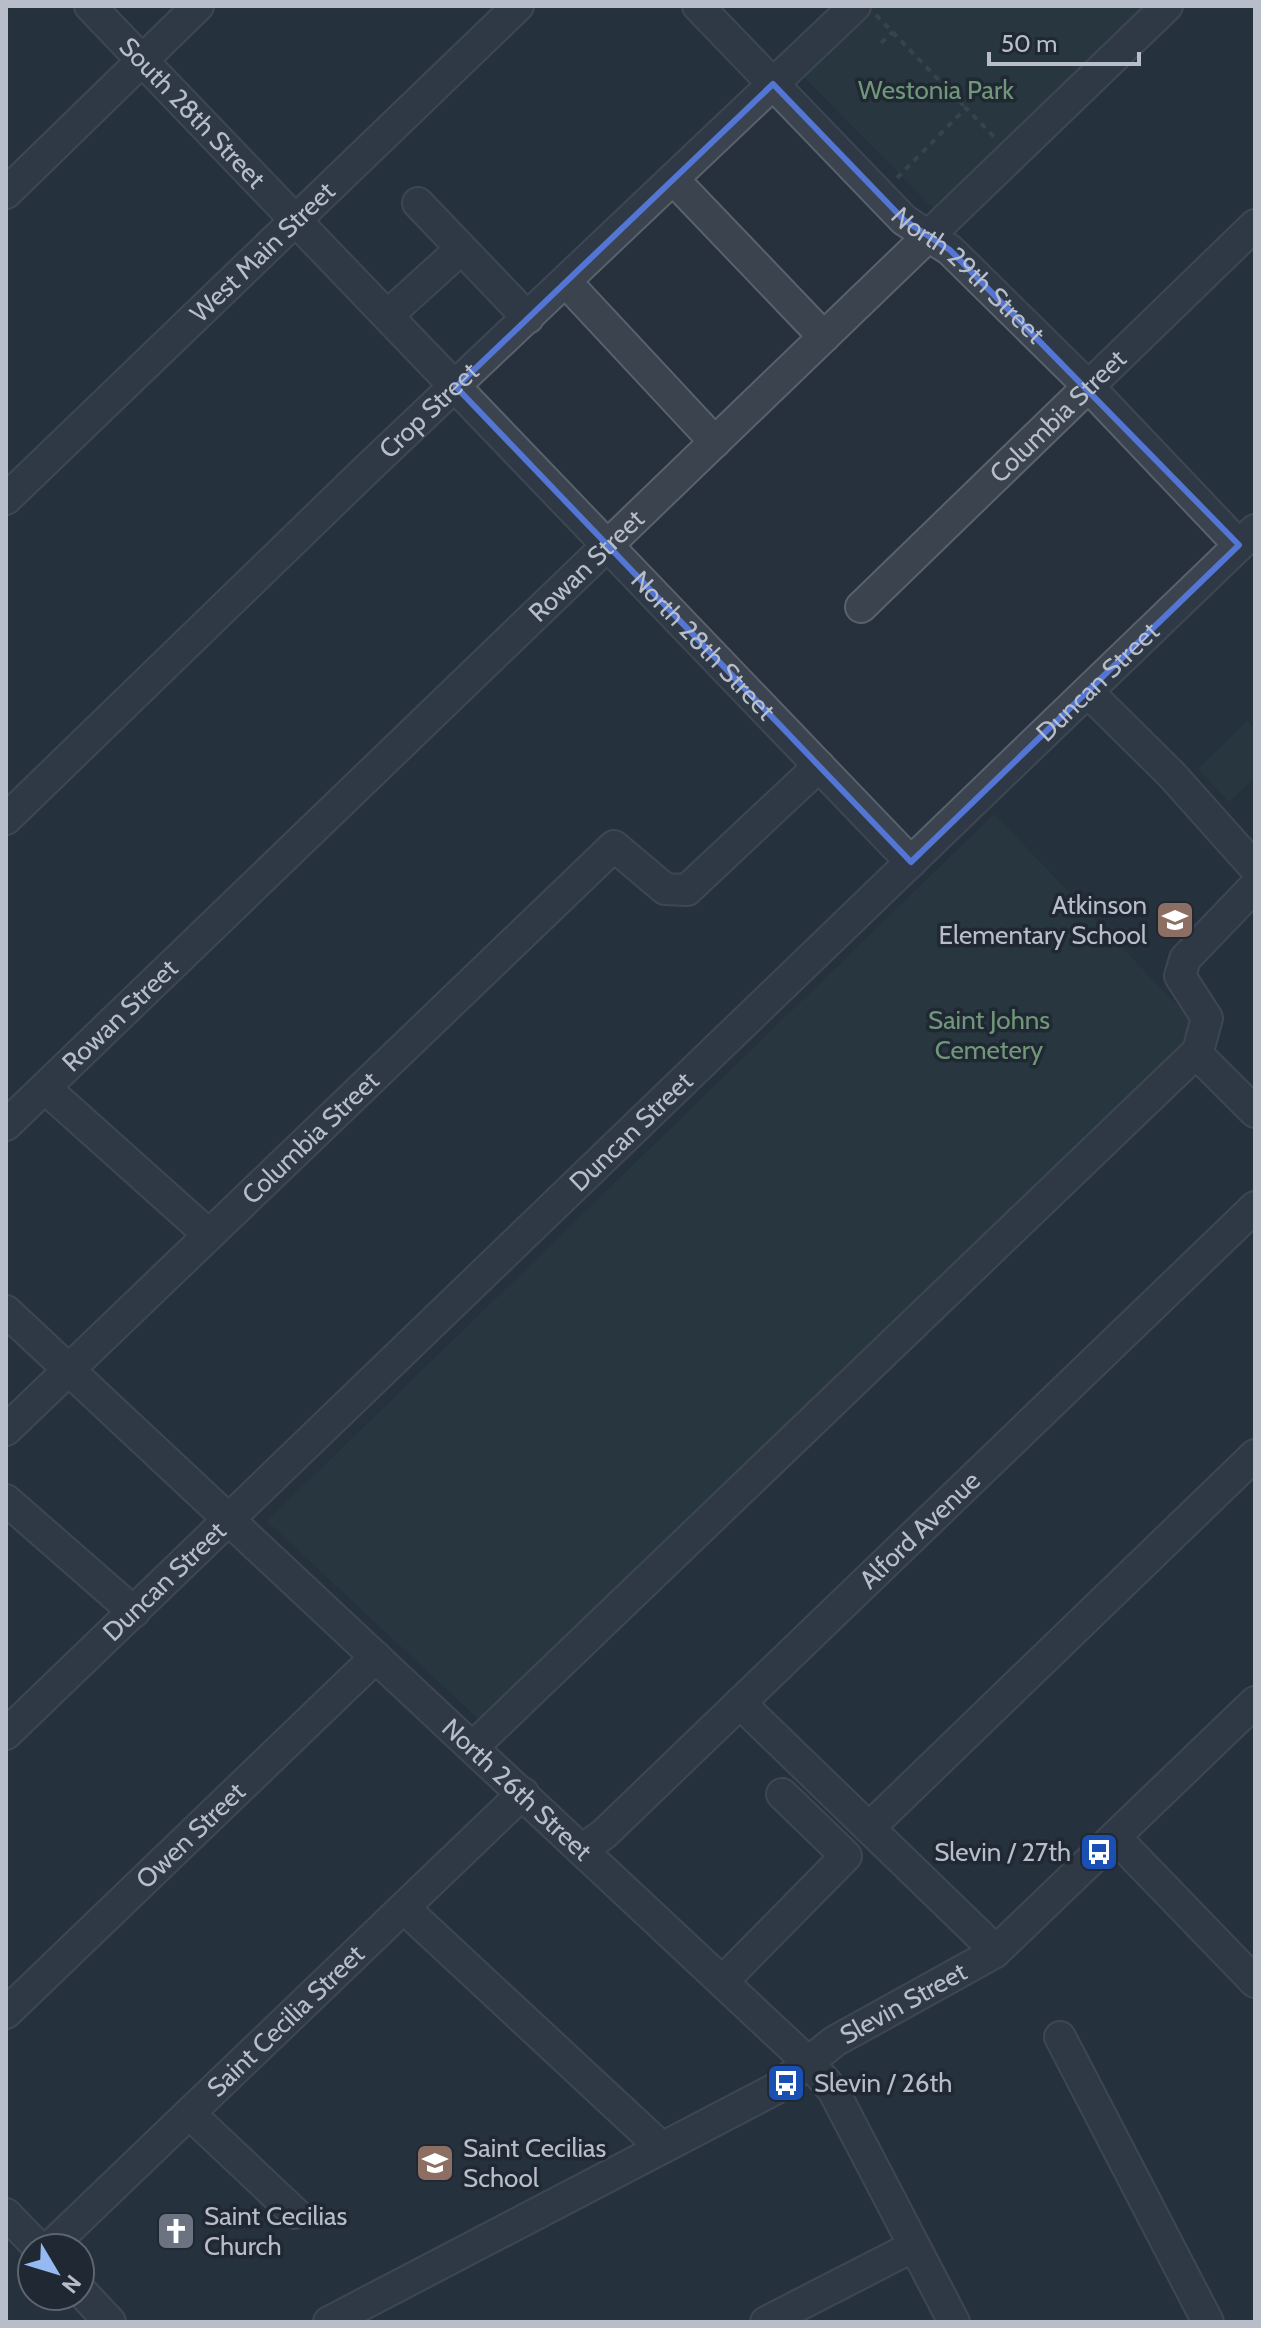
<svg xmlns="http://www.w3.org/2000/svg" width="1261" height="2328" viewBox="0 0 1261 2328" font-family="Cabin,sans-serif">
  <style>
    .green { fill: #2a3f40 }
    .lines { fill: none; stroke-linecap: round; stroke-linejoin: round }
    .minor-casing { stroke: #59616c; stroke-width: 34 }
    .path { stroke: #495c5e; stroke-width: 4; stroke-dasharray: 6 6; stroke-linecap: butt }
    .minor { stroke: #3b434e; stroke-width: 30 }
    .marked { fill: none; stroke: #5375d3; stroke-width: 6; stroke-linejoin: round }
    .labels { text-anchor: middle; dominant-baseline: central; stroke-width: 7; stroke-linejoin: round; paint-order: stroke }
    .park-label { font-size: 26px; fill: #709878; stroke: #202833 }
    .street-label { font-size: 26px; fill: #b7bec9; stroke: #202833 }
    .poi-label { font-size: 26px; fill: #b7bec9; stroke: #202833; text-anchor: start }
  </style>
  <rect width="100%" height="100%" fill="#27313e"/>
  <!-- green -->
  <g class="green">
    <path d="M869,6H1146L935,210L800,73Z"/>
    <path d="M1247,721L1255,729V777L1229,802L1198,769Z"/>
    <path d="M994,814L1196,1025L1175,1071L487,1727L267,1521Z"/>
  </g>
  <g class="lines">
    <defs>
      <g id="minor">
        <path id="s1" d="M90,6L911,862"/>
        <path id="s2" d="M698,6L904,220L950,250L1087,385L1239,545"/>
        <path d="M673,179L824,337"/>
        <path d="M6,193L198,6"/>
        <path d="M418,203L528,318"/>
        <path d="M566,282L715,442"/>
        <path d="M388,315L461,249"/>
        <path id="s3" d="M6,499L518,6"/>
        <path id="s4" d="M861,607L1255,225"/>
        <path d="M1088,692L1172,775L1255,868"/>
        <path id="s5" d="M6,819L365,471L855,6"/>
        <path d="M1255,886L1185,959L1180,976L1207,1018L1198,1051L1202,1059L1255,1112"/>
        <path d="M45,1088L209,1235"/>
        <path id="s6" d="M6,1125L1167,6"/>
        <path id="s7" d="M6,1311L809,2063L833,2090L954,2322"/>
        <path id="s8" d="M6,1430L614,846L665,889L687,890L819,766"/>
        <path d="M6,1500L134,1612"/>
        <path d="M740,1703L996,1951"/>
        <path id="s9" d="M6,1734L1255,530"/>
        <path d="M473,1747L1198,1051"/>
        <path d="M871,1826L1255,1455"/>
        <path d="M1115,1837L1255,1982"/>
        <path id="s10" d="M583,1849L604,1834L1255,1207"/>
        <path d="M404,1908L662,2148"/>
        <path d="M723,1981L846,1856L782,1794"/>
        <path id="s11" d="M6,2013L376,1657"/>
        <path d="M1060,2037L1208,2322"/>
        <path d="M190,2114L295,2213"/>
        <path d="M6,2214L39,2248"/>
        <path id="s12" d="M49,2248L523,1793"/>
        <path d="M80,2290L110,2322"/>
        <path id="s13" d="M329,2322L775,2089L835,2041L994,1953L1255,1702"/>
        <path d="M766,2322L914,2246"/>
      </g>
    </defs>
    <!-- minor casing -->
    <use href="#minor" class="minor-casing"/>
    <!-- path -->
    <g class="path">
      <path d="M876,15L966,108"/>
      <path d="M881,43L893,32"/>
      <path d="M897,178L966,108L996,139"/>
    </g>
    <!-- minor -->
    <use href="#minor" class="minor"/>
  </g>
  <!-- marked area -->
  <path d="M0 0H1261V2328H0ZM773,84L904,220L950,250L1239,545L911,862L456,387Z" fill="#27313e" fill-opacity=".55" fill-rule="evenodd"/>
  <path class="marked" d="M773,84L904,220L950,250L1239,545L911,862L456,387Z"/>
  <!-- icons -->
  <defs>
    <symbol id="school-square" viewBox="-11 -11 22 22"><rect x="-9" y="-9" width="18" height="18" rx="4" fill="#8d6e63" stroke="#202833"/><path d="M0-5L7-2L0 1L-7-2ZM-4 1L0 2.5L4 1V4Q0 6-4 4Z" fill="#fff"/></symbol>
    <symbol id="bus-square" viewBox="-11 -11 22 22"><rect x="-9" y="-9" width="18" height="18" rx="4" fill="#1a4fb4" stroke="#202833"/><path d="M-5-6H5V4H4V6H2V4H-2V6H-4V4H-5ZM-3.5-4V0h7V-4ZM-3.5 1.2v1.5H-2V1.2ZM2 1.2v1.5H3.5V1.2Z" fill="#fff"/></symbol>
    <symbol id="church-square" viewBox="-11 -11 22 22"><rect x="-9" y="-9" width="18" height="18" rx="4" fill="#6b7280" stroke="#202833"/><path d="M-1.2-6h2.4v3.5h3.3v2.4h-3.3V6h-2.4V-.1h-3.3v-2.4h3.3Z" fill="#fff"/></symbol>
  </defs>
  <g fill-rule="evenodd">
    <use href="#school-square" x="1153" y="898" width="44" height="44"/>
    <use href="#bus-square" x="1077" y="1830" width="44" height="44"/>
    <use href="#bus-square" x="764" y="2061" width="44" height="44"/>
    <use href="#school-square" x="413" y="2141" width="44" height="44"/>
    <use href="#church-square" x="154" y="2209" width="44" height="44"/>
  </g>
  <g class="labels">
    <!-- park labels -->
    <g class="park-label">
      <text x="936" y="90">Westonia Park</text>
      <text x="989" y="1020">Saint Johns<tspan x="989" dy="30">Cemetery</tspan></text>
    </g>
    <!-- street labels -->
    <g class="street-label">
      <text stroke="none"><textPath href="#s1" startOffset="148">South 28th Street</textPath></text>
      <text stroke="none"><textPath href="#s3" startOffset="356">West Main Street</textPath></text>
      <text stroke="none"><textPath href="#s2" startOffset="382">North 29th Street</textPath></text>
      <text stroke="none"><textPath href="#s5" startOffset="588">Crop Street</textPath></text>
      <text stroke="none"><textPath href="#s4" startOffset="274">Columbia Street</textPath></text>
      <text stroke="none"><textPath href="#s6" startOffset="806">Rowan Street</textPath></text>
      <text stroke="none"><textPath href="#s1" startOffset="886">North 28th Street</textPath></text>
      <text stroke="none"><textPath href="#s9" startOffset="1516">Duncan Street</textPath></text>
      <text stroke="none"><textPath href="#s6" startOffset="158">Rowan Street</textPath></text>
      <text stroke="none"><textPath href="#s9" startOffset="868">Duncan Street</textPath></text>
      <text stroke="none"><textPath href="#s8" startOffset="422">Columbia Street</textPath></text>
      <text stroke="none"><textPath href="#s10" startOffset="464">Alford Avenue</textPath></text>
      <text stroke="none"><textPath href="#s9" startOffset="220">Duncan Street</textPath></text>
      <text stroke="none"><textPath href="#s7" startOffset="700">North 26th Street</textPath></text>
      <text stroke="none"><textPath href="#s11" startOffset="256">Owen Street</textPath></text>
      <text stroke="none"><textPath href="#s13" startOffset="658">Slevin Street</textPath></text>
      <text stroke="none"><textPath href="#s12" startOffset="328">Saint Cecilia Street</textPath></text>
    </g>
    <!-- poi labels -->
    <g class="poi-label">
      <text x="1147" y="905" text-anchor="end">Atkinson<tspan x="1147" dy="30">Elementary School</tspan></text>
      <text x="1071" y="1852" text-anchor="end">Slevin / 27th</text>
      <text x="814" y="2083">Slevin / 26th</text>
      <text x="463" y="2148">Saint Cecilias<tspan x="463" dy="30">School</tspan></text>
      <text x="204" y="2216">Saint Cecilias<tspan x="204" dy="30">Church</tspan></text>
    </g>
  </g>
  <!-- border -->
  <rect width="1261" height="2328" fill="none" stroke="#b7bec9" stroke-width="16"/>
  <!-- north arrow -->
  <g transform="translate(56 2272) rotate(128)"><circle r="38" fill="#202833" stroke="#5c646f" stroke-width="2"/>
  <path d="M0-6L14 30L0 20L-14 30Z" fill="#94baf1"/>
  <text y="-12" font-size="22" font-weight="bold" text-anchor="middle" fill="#b7bec9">N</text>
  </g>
  <!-- scale -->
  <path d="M989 52v12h150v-12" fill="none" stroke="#b7bec9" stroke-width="4"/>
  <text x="1001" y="52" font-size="24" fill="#b7bec9" stroke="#202833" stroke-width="6" paint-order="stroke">50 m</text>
</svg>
